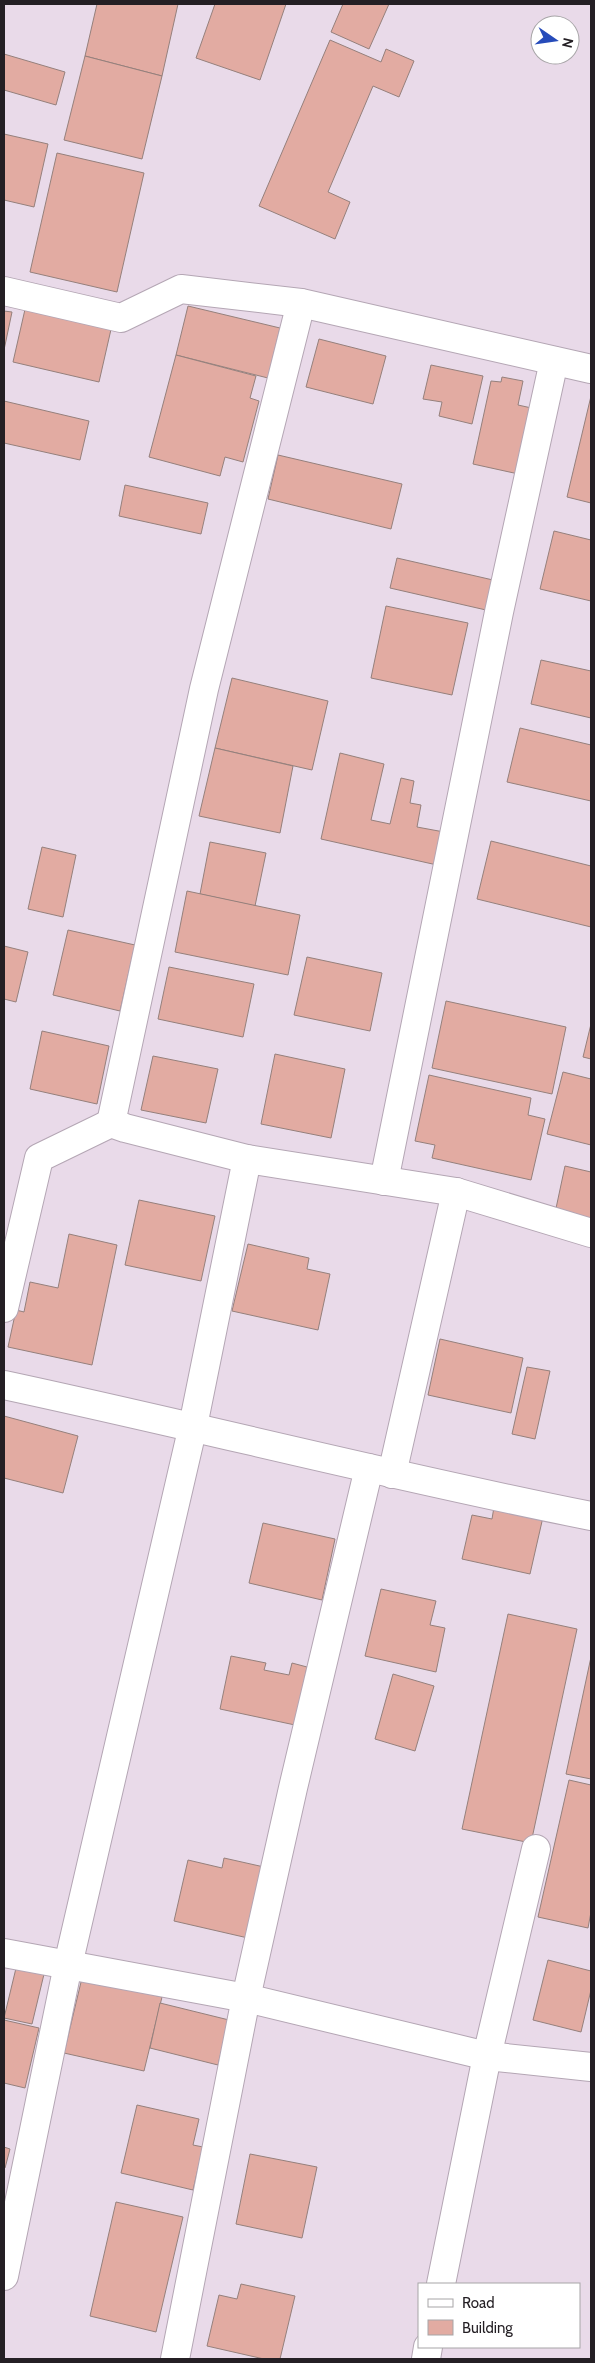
<svg xmlns="http://www.w3.org/2000/svg" width="595" height="2363" viewBox="0 0 595 2363" font-family="Cabin,sans-serif">
  <style>
    .building { fill: #e2aba2; stroke: #95807c }
    .lines { fill: none; stroke-linecap: round; stroke-linejoin: round }
    .minor-casing { stroke: #b4a6b4; stroke-width: 30 }
    .minor { stroke: #fff; stroke-width: 28 }
  </style>
  <rect width="100%" height="100%" fill="#e9dae9"/>
  <!-- building -->
  <g class="building">
    <path d="M97,4H178L162,76L85,56Z"/>
    <path d="M215,4H286L260,80L196,58Z"/>
    <path d="M343,4H389L369,49L331,32Z"/>
    <path d="M330,40L381,62L386,49L414,61L399,97L373,86L328,192L350,202L335,239L259,206Z"/>
    <path d="M4,54L65,72L56,105L4,90Z"/>
    <path d="M85,56L162,76L142,159L64,140Z"/>
    <path d="M4,134L48,144L34,207L4,200Z"/>
    <path d="M57,153L144,173L117,292L30,272Z"/>
    <path d="M26,305L112,325L99,382L13,362Z"/>
    <path d="M188,306L280,328L268,378L176,355Z"/>
    <path d="M4,311L12,312L4,350Z"/>
    <path d="M319,339L386,356L373,404L306,387Z"/>
    <path d="M176,355L256,376L250,398L259,401L243,462L225,457L220,476L149,457Z"/>
    <path d="M431,365L483,376L472,424L439,416L442,402L423,399Z"/>
    <path d="M502,377L523,381L518,405L536,409L523,475L473,464L491,381L501,382Z"/>
    <path d="M591,396V503L567,497Z"/>
    <path d="M4,401L89,421L80,460L4,443Z"/>
    <path d="M278,455L402,484L391,529L268,499Z"/>
    <path d="M125,485L208,503L201,534L119,516Z"/>
    <path d="M554,531L591,540V601L540,589Z"/>
    <path d="M397,558L493,580L486,610L390,588Z"/>
    <path d="M386,606L468,623L452,695L371,678Z"/>
    <path d="M541,660L591,671V718L531,704Z"/>
    <path d="M232,678L328,701L312,770L215,748Z"/>
    <path d="M520,728L591,745V801L507,782Z"/>
    <path d="M215,748L293,766L280,833L199,816Z"/>
    <path d="M340,753L384,764L371,820L390,824L401,778L414,781L410,803L421,805L417,827L444,832L437,865L321,839Z"/>
    <path d="M491,841L591,866V927L477,899Z"/>
    <path d="M210,842L266,853L255,906L200,894Z"/>
    <path d="M42,847L76,855L63,917L28,909Z"/>
    <path d="M187,891L300,915L288,975L175,952Z"/>
    <path d="M68,930L135,945L120,1011L53,995Z"/>
    <path d="M4,946L28,952L16,1002L4,999Z"/>
    <path d="M307,957L382,973L370,1031L294,1015Z"/>
    <path d="M169,967L254,984L243,1037L158,1019Z"/>
    <path d="M446,1001L566,1027L552,1094L432,1068Z"/>
    <path d="M591,1024V1059L583,1057Z"/>
    <path d="M42,1031L109,1046L97,1104L30,1089Z"/>
    <path d="M275,1054L345,1069L331,1138L261,1124Z"/>
    <path d="M153,1056L218,1069L206,1123L141,1110Z"/>
    <path d="M563,1072L591,1079V1145L547,1134Z"/>
    <path d="M429,1075L531,1098L528,1115L545,1119L531,1180L432,1158L435,1145L415,1141Z"/>
    <path d="M565,1166L591,1172V1220L555,1213Z"/>
    <path d="M139,1200L215,1216L201,1281L125,1265Z"/>
    <path d="M69,1234L117,1245L92,1365L8,1347L16,1310L24,1312L30,1282L58,1288Z"/>
    <path d="M248,1244L309,1258L307,1269L330,1274L318,1330L232,1311Z"/>
    <path d="M440,1339L523,1358L511,1413L428,1395Z"/>
    <path d="M527,1367L550,1371L535,1439L512,1434Z"/>
    <path d="M4,1416L78,1436L63,1493L4,1478Z"/>
    <path d="M494,1507L543,1517L530,1574L462,1559L472,1515L492,1519Z"/>
    <path d="M263,1523L335,1539L322,1600L249,1583Z"/>
    <path d="M381,1589L436,1601L430,1625L445,1628L436,1672L365,1656Z"/>
    <path d="M508,1614L577,1629L531,1843L462,1829Z"/>
    <path d="M231,1656L266,1663L264,1670L289,1675L292,1663L307,1667L295,1725L220,1709Z"/>
    <path d="M591,1657V1779L566,1774Z"/>
    <path d="M393,1674L434,1686L415,1751L375,1739Z"/>
    <path d="M569,1780L591,1785V1912L588,1928L538,1917Z"/>
    <path d="M224,1858L264,1867L248,1938L174,1921L188,1860L222,1868Z"/>
    <path d="M548,1960L591,1971V1990L581,2032L533,2020Z"/>
    <path d="M17,1964L45,1970L32,2024L4,2018Z"/>
    <path d="M82,1978L162,1997L144,2071L64,2053Z"/>
    <path d="M160,2003L229,2020L218,2065L150,2048Z"/>
    <path d="M4,2020L39,2028L25,2088L4,2083Z"/>
    <path d="M137,2105L199,2119L193,2145L203,2147L193,2190L121,2173Z"/>
    <path d="M4,2147L10,2149L5,2168L4,2167Z"/>
    <path d="M250,2154L317,2167L302,2238L236,2224Z"/>
    <path d="M116,2202L183,2217L156,2332L90,2316Z"/>
    <path d="M241,2284L295,2296L280,2359H264L207,2346L219,2295L237,2299Z"/>
  </g>
  <g class="lines">
    <defs>
      <g id="minor">
        <path d="M4,291L121,318L181,289L301,303L591,369"/>
        <path d="M301,303L204,689L111,1123L125,1128L247,1159L456,1192L591,1233"/>
        <path d="M384,1181L499,612L554,361"/>
        <path d="M4,1308L39,1158L111,1123"/>
        <path d="M4,1385C200,1427 394,1477 591,1516"/>
        <path d="M392,1474L456,1192"/>
        <path d="M4,1953L246,1998L487,2056L591,2067"/>
        <path d="M4,2276L68,1965L193,1426L247,1159"/>
        <path d="M441,2284L487,2056L536,1849"/>
        <path d="M175,2359L246,1998L293,1788L369,1468"/>
        <path d="M426,2359L428,2347"/>
      </g>
    </defs>
    <!-- minor casing -->
    <use href="#minor" class="minor-casing"/>
    <!-- minor -->
    <use href="#minor" class="minor"/>
  </g>
  <!-- border -->
  <rect width="595" height="2363" fill="none" stroke="#241f24" stroke-width="10"/>
  <!-- legend -->
  <rect x="418" y="2283" width="162" height="65" fill="#ffffff" stroke="#a7a5a7"/>
  <rect x="428" y="2299" width="25" height="8" fill="#ffffff" stroke="#a7a5a7"/>
  <text x="462" y="2308" font-size="15" fill="#241f24">Road</text>
  <rect x="428" y="2320" width="25" height="15" fill="#e2aba2" stroke="#a7a5a7"/>
  <text x="462" y="2333" font-size="15" fill="#241f24">Building</text>
  <!-- north arrow -->
  <g transform="translate(555 40) rotate(103)"><circle r="24" fill="#ffffff" stroke="#a7a5a7"/>
  <path d="M0-4L9 19L0 12L-9 19Z" fill="#264bba"/>
  <text y="-8" font-size="14" font-weight="bold" text-anchor="middle" fill="#241f24">N</text>
  </g>
</svg>
